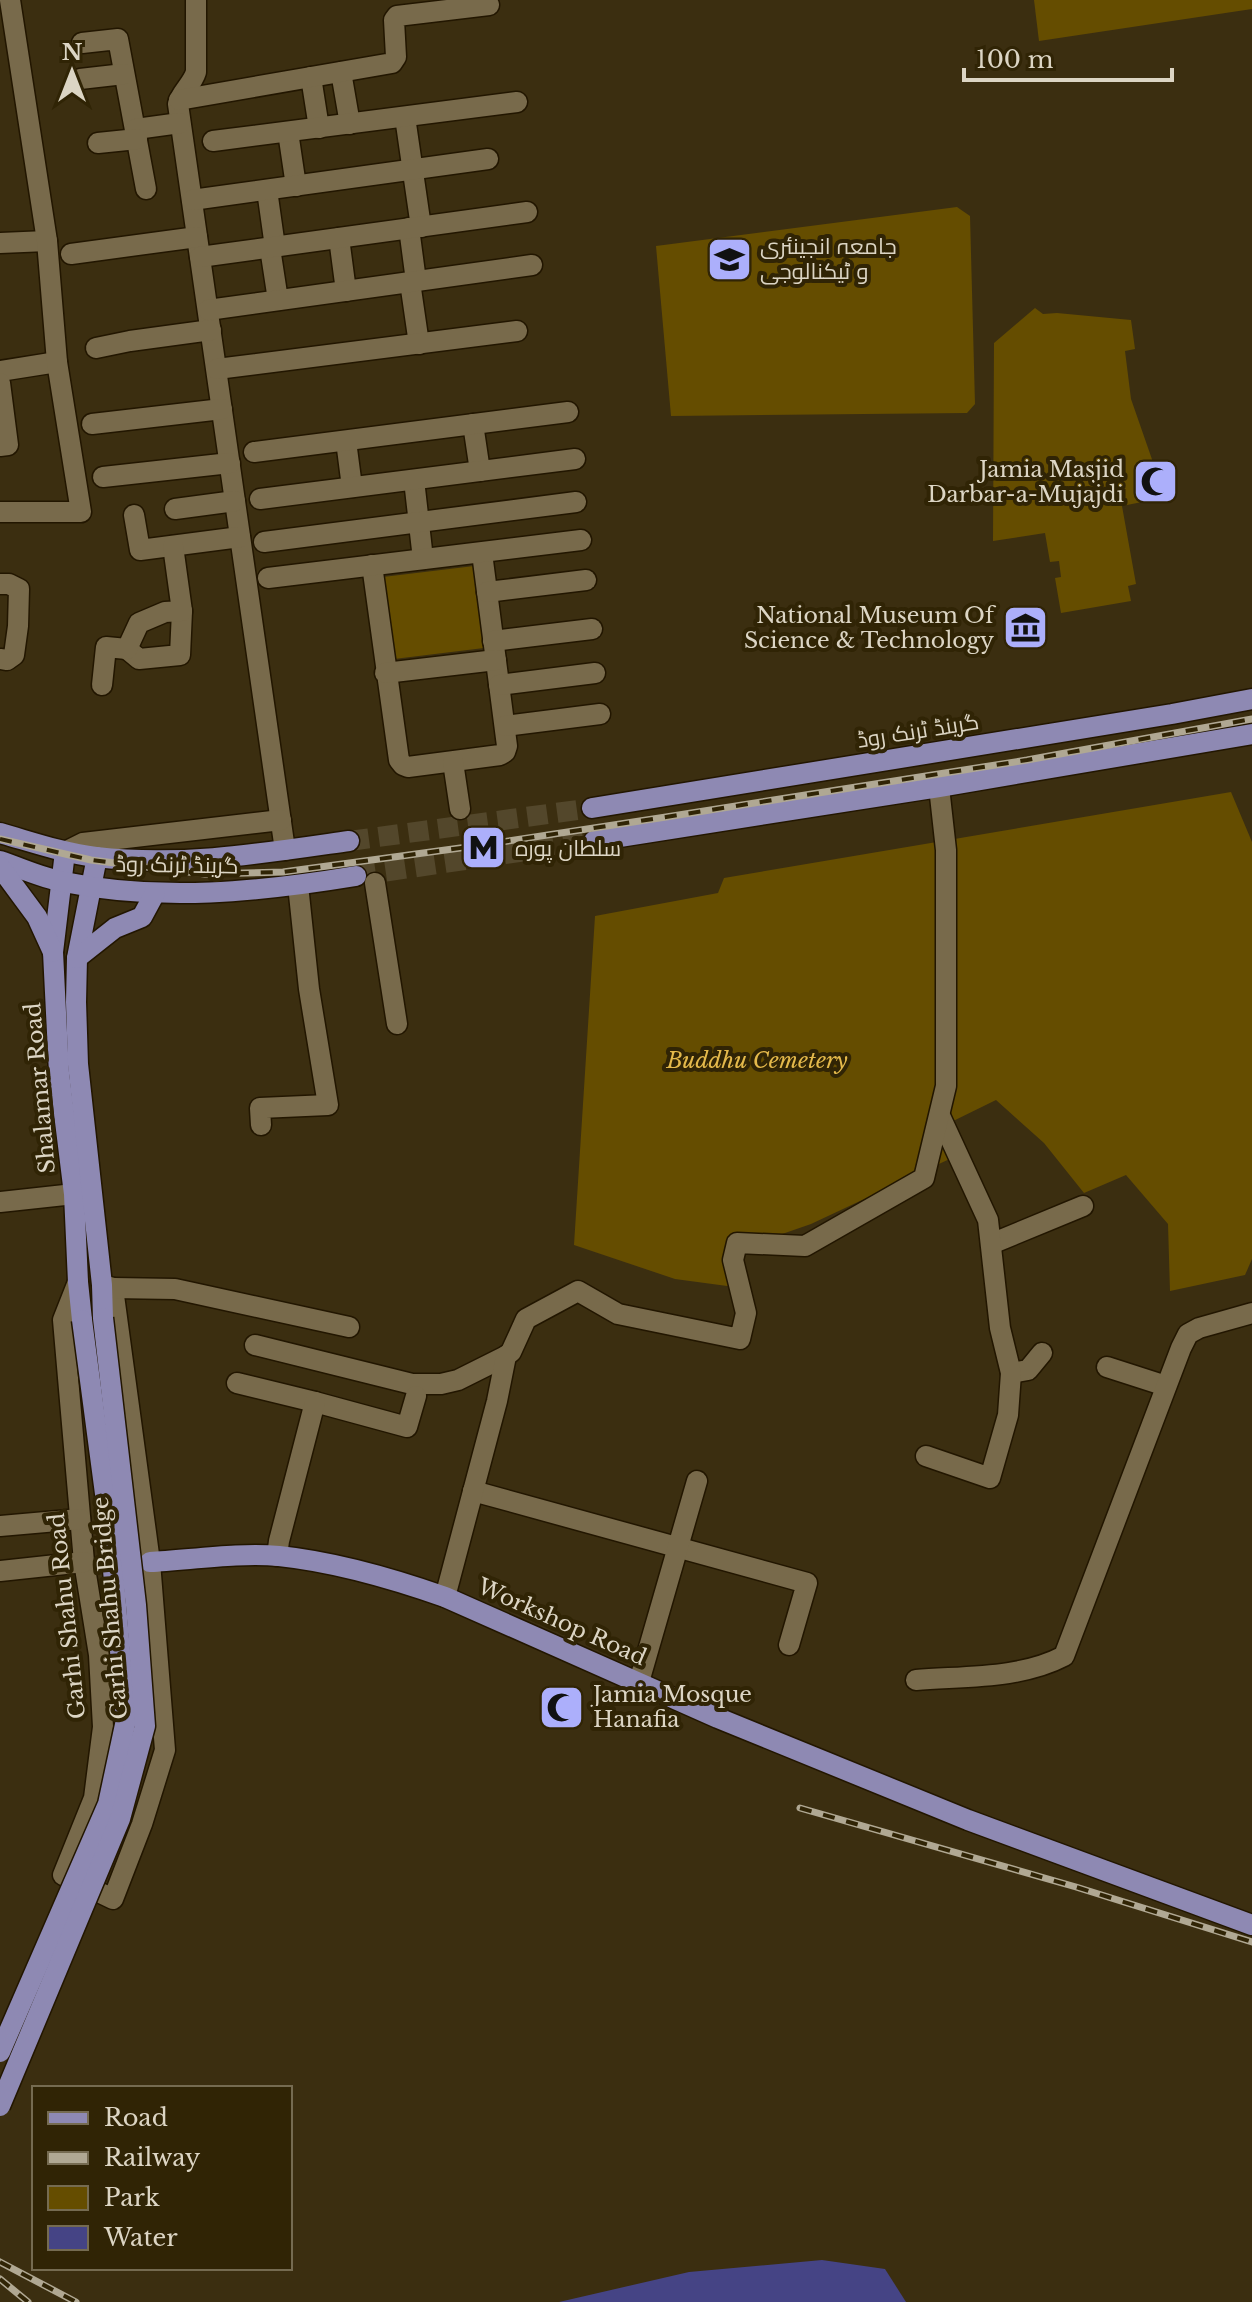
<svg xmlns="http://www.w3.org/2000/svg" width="1252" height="2302" viewBox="0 0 1252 2302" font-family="'Libre Baskerville',Cairo,serif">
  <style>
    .green { fill: #654d00 }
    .water { fill: #454485 }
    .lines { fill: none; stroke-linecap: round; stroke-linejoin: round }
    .major-tunnel { stroke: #53472b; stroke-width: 20; stroke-dasharray: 20 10; stroke-linecap: butt }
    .minor-casing { stroke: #221600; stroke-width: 23 }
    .major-casing { stroke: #221600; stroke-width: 23 }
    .minor { stroke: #786a4b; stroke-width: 20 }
    .major { stroke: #8e89b3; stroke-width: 20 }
    .rail-casing { stroke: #b0a893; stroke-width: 7 }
    .rail { stroke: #302405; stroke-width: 4; stroke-dasharray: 12; stroke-linecap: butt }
    .major-bridge-casing { stroke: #221600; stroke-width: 23; stroke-linecap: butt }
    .major-bridge { stroke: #8e89b3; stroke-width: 20 }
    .labels { text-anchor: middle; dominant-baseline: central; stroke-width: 8; stroke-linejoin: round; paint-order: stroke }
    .poi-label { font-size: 22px; fill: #dcd5c4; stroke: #302405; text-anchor: start }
    .street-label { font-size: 22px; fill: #dcd5c4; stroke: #302405 }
    .park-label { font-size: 22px; font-style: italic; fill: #e4b94b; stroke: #302405 }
  </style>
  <rect width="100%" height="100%" fill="#3b2e10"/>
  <!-- green -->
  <g class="green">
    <path d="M1034,0H1252V9L1039,41Z"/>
    <path d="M957,207L970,216L975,404L967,413L671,416L656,246Z"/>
    <path d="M1035,308L1043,314L1057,313L1131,320L1135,349L1125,351L1131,399L1155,468L1148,470V475L1145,476L1147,484L1140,485L1142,502L1122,506L1136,584L1128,586L1131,601L1061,613L1055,578L1061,577L1059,561L1050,562L1045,533L993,541L994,343Z"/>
    <path d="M474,566L484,648L394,659L383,577Z"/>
    <path d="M1231,792L1252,842V1259L1245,1275L1170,1291L1168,1224L1126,1175L1084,1193L1044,1143L996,1100L943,1126L956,1156L811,1224L736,1250L742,1288L675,1279L574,1245L595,916L718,893L724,878Z"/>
  </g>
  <!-- water -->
  <path class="water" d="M822,2260L885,2269L906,2302H559L689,2272Z"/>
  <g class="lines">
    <!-- major-tunnel -->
    <g class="major-tunnel">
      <path d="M349,841L592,808"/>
      <path d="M356,876L594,841"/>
    </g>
    <defs>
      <g id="minor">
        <path d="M196,0V72C192,85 181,92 178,104L285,850"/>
        <path d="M82,43L118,39L146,189"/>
        <path d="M341,72L350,124"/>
        <path d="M311,77L319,128"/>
        <path d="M80,79L124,74"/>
        <path d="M179,100L392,63L396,57L394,20L397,16L489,5"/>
        <path d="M405,117L421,227"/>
        <path d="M136,129L180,123"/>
        <path d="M288,132L296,186"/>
        <path d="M213,141L517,102"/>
        <path d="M98,143L137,139"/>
        <path d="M267,190L275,247"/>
        <path d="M192,200L488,159"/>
        <path d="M409,228L416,281"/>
        <path d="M339,238L346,291"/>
        <path d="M0,243L47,241"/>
        <path d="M270,248L278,300"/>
        <path d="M71,254L197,237"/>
        <path d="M200,257L527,212"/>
        <path d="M410,282L419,344"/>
        <path d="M208,310L532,265"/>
        <path d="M96,348L130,341L211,330"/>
        <path d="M217,369L517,331"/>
        <path d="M0,371L57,362"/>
        <path d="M0,383L8,445L0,446"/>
        <path d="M92,424L222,409"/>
        <path d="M473,424L480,471"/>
        <path d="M346,441L352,487"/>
        <path d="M254,452L568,412"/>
        <path d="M103,477L230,463"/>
        <path d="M414,480L423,559"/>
        <path d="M260,499L575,459"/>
        <path d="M175,509L235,501"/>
        <path d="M0,512H81L57,362L47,241L10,0"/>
        <path d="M134,515L140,550L240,537"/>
        <path d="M264,542L576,502"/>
        <path d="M372,565L399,760L403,765L408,767L500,755L505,752L507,746L482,553"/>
        <path d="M268,578L581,540"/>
        <path d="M0,584H9L19,589L18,626L14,655L7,660L0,659"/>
        <path d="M487,592L586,580"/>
        <path d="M493,641L592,629"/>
        <path d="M127,649L139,659L180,655L182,611"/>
        <path d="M385,673L496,660"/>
        <path d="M102,685L106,647L127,649L139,623L165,612L182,611L173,546"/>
        <path d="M499,685L595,673"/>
        <path d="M505,726L600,714"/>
        <path d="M453,762L460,809"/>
        <path d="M65,852L83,843L281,820"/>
        <path d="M375,883L397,1024"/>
        <path d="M261,1125L260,1108L328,1105L309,989L298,885"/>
        <path d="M0,1202L74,1194"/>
        <path d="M991,1244L1083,1206"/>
        <path d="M78,1282L63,1320L84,1562L99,1655L103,1727L94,1798L63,1875L113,1899L142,1824L165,1750L150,1562L113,1288L102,1285"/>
        <path d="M113,1288L175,1289L349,1327"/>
        <path d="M255,1345L412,1384H441L458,1380L506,1356"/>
        <path d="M1107,1367L1166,1386"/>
        <path d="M1011,1373L1028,1370L1042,1353"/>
        <path d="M237,1383L315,1402L407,1427L416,1396"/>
        <path d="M926,1456L990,1478L1008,1415L1011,1373L1000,1328L988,1220L940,1116"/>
        <path d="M473,1491L807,1583L789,1645"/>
        <path d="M0,1526L80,1519"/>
        <path d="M277,1556L279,1541L315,1402"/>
        <path d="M0,1571L84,1562"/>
        <path d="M445,1597L497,1401L506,1356L511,1352L526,1319L578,1291L618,1314L740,1339L746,1313L733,1260L737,1243L805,1246L924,1178L946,1086V850L939,787"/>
        <path d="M916,1680C965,1676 1020,1679 1064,1656L1181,1348L1188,1334L1199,1328L1252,1313"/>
        <path d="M639,1682L697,1481"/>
      </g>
      <g id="major">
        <path d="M592,808L1172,714L1252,699"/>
        <path d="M0,833C32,842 63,853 96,857C182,867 265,853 349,841"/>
        <path d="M594,841L939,787L1252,734"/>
        <path d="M65,852L53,952L59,1073L74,1194L78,1282L82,1320"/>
        <path d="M97,857L77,958L76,1002L78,1064L102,1285L103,1318"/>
        <path d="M0,861C21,868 42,878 64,882C161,902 259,892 356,876"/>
        <path d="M0,867L37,917L53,952"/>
        <path d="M77,958L115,928L142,917L155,893"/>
        <path d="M150,1562C189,1560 241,1552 279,1556C336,1562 391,1578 445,1597L718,1718L968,1820L1252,1925"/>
      </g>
    </defs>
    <!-- minor casing -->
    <use href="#minor" class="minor-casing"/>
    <!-- major casing -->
    <use href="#major" class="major-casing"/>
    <!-- minor -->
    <use href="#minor" class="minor"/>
    <!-- major -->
    <use href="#major" class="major"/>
    <defs>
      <g id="rail">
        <path d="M0,839L91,860L154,868L205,874L283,872L475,846L666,817L1027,760L1252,719"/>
        <path d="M800,1808L1076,1887L1252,1942"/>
        <path d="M0,2262L76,2302"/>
        <path d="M0,2279L28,2302"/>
      </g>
    </defs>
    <!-- rail casing -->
    <use href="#rail" class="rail-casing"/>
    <!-- rail -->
    <use href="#rail" class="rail"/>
    <defs>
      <g id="major-bridge">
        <path d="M0,2052L108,1804L126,1720L109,1524L82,1320"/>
        <path d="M0,2106L120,1819L145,1726L136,1605L103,1318"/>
      </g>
    </defs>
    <!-- major-bridge casing -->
    <use href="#major-bridge" class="major-bridge-casing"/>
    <!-- major-bridge -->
    <use href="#major-bridge" class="major-bridge"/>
  </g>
  <!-- icons -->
  <defs>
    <symbol id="university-square" viewBox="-11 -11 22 22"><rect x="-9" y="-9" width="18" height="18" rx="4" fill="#acaffb" stroke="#302405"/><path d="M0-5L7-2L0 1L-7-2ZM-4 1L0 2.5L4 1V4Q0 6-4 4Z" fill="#111"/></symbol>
    <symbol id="mosque-square" viewBox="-11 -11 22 22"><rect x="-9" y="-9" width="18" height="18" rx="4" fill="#acaffb" stroke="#302405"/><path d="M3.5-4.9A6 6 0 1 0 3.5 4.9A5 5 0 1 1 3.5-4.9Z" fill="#111"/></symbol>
    <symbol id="museum-square" viewBox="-11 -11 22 22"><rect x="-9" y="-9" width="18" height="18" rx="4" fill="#acaffb" stroke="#302405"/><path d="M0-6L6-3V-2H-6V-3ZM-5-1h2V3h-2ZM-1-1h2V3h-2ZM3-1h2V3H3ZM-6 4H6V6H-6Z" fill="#111"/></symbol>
    <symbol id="metro-square" viewBox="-11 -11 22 22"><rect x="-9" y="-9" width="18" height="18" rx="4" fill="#acaffb" stroke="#302405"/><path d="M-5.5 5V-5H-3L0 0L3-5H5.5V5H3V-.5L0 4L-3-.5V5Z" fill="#111"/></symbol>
  </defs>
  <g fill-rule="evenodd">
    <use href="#university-square" x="704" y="234" width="51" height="51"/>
    <use href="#mosque-square" x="1130" y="456" width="51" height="51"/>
    <use href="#museum-square" x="1000" y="602" width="51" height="51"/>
    <use href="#metro-square" x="458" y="822" width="51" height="51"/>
    <use href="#mosque-square" x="536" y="1682" width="51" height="51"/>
  </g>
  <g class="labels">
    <!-- poi labels -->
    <g class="poi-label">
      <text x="760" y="246">جامعہ انجینئری<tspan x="760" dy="25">و ٹیکنالوجی</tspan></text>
      <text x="1124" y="469" text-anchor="end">Jamia Masjid<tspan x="1124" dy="25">Darbar-a-Mujajdi</tspan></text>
      <text x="994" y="615" text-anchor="end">National Museum Of<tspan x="994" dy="25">Science &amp; Technology</tspan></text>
      <text x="515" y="848">سلطان پورہ</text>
      <text x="593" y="1694">Jamia Mosque<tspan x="593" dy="25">Hanafia</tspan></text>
    </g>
    <!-- street labels -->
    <g class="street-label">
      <text transform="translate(918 731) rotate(-9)">گرینڈ ٹرنک روڈ</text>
      <text transform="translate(177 865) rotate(1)">گرینڈ ٹرنک روڈ</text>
      <text transform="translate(40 1088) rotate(-95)">Shalamar Road</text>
      <text transform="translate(110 1608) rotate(-95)">Garhi Shahu Bridge</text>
      <text transform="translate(67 1616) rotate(-96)">Garhi Shahu Road</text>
      <text transform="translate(562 1622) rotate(24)">Workshop Road</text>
    </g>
    <!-- park labels -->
    <g class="park-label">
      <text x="757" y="1060">Buddhu Cemetery</text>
    </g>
  </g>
  <!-- legend -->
  <rect x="32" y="2086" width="260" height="184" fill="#302405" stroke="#756b51" stroke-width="2"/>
  <rect x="48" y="2112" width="40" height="12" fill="#8e89b3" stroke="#756b51" stroke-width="2"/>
  <text x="104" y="2126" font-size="24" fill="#dcd5c4">Road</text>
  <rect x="48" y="2152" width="40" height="12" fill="#b0a893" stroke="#756b51" stroke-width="2"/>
  <text x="104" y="2166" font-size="24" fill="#dcd5c4">Railway</text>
  <rect x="48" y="2186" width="40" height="24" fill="#654d00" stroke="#756b51" stroke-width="2"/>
  <text x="104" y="2206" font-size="24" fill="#dcd5c4">Park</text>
  <rect x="48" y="2226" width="40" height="24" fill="#454485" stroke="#756b51" stroke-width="2"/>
  <text x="104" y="2246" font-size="24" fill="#dcd5c4">Water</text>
  <!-- north arrow -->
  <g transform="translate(72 72)" stroke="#302405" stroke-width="6" paint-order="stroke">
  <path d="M0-6L14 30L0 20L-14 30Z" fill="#dcd5c4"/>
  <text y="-12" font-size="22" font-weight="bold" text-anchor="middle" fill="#dcd5c4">N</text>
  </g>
  <!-- scale -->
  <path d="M964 68v12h208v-12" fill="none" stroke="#dcd5c4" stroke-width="4"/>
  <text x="976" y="68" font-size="24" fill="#dcd5c4" stroke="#302405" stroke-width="6" paint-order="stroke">100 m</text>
</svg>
